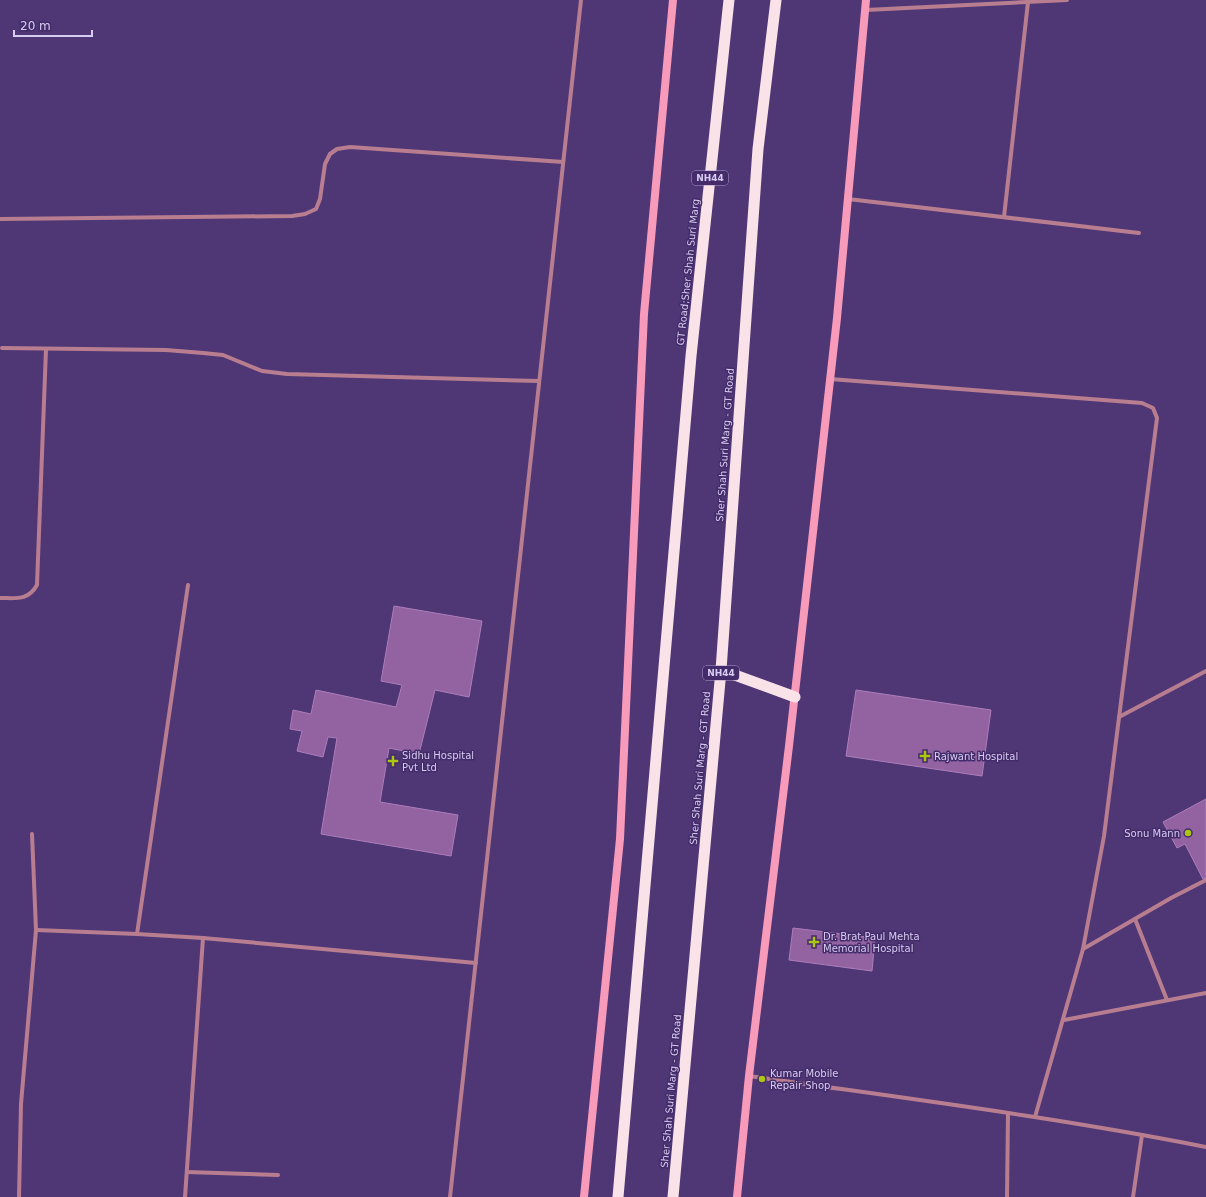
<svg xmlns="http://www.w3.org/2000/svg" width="1206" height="1197" viewBox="0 0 1206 1197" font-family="'DejaVu Sans',sans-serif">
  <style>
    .building { fill: #9263a0; stroke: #ae7dbb }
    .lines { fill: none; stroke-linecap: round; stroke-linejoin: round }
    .minor { stroke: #b97d90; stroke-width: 4 }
    .secondary { stroke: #f89ab9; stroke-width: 8 }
    .trunk { stroke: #fae2e9; stroke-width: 11 }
    .poi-dot { fill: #acc611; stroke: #442c6a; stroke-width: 1.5 }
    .labels { text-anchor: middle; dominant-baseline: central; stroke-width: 3; stroke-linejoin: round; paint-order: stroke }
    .shield { fill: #442c6a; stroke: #ab9cc8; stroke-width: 1 }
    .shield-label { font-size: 9px; font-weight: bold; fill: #d7ccf1 }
    .street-label { font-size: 10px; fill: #d7ccf1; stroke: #442c6a }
    .poi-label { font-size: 10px; fill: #d7ccf1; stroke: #442c6a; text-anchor: start }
  </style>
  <rect width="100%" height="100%" fill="#4f3776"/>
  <!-- building -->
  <g class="building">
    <path d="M394,606L482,621L469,697L435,690L419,754L389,748L380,802L458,815L451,856L321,834L337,738L328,737L323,757L297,751L302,731L290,729L293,710L311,714L316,690L396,707L402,685L381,681Z"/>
    <path d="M856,690L991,710L982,776L846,756Z"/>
    <path d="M1206,799V878L1203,879L1185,844L1177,848L1163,822Z"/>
    <path d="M793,928L875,938L872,971L789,960Z"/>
  </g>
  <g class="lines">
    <!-- minor -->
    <g class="minor">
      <path d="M866,10L1067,0"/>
      <path d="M848,199L1139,233"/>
      <path d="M1004,217L1028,2"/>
      <path d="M0,219L292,216L305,214L316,209L320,199L325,164L330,154L337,149L350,147L563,162"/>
      <path d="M2,348L166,350L203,353L223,355L262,371L287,374L539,381"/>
      <path d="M830,379L1142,403L1153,408L1157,418L1104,836L1083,949L1035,1117"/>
      <path d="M0,598C16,598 28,601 37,585L46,349"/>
      <path d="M1119,717L1206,671"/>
      <path d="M1135,919L1167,1000"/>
      <path d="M36,930L137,934L203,938L476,963"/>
      <path d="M137,934L188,585"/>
      <path d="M1083,949L1171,898L1206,880"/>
      <path d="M1064,1020L1206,993"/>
      <path d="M749,1076C902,1098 1055,1117 1206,1147"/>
      <path d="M187,1172L278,1175"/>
      <path d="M19,1197L21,1104L36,930L32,834"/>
      <path d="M185,1197L203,938"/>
      <path d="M450,1197L581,0"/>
      <path d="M1007,1197L1008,1113"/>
      <path d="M1133,1197L1142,1135"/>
    </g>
    <!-- secondary -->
    <g class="secondary">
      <path d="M584,1197L620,839L644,314L673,0"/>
      <path d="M737,1197L749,1076L789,746L837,318L866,0"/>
    </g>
    <!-- trunk -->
    <g class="trunk">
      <path d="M721,670L795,697"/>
      <path d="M618,1197L691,356L729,0"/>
      <path d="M673,1197L721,670L758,149L776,0"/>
    </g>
  </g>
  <!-- markers -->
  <g class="poi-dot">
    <path d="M923 750h4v4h4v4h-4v4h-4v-4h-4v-4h4z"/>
    <path d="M391 755h4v4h4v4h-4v4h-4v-4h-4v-4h4z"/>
    <circle cx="1188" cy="833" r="4"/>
    <path d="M812 936h4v4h4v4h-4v4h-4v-4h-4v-4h4z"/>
    <circle cx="762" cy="1079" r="4"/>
  </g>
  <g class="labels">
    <!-- shield labels -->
    <g class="shield">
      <rect x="692" y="171" width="36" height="14" rx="3"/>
      <rect x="703" y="666" width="36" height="14" rx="3"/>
    </g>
    <g class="shield-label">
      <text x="710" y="178">NH44</text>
      <text x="721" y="673">NH44</text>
    </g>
    <!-- street labels -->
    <g class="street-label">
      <text transform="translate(688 272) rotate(-84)">GT Road;Sher Shah Suri Marg</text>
      <text transform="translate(725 445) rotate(-86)">Sher Shah Suri Marg - GT Road</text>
      <text transform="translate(700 768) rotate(-85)">Sher Shah Suri Marg - GT Road</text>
      <text transform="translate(671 1091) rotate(-85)">Sher Shah Suri Marg - GT Road</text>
    </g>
    <!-- poi labels -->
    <g class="poi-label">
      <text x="402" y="755">Sidhu Hospital<tspan x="402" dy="12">Pvt Ltd</tspan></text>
      <text x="934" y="756">Rajwant Hospital</text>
      <text x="1180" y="833" text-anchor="end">Sonu Mann</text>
      <text x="823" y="936">Dr. Brat Paul Mehta<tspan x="823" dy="12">Memorial Hospital</tspan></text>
      <text x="770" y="1073">Kumar Mobile<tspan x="770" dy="12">Repair Shop</tspan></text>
    </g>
  </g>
  <!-- scale -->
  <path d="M14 30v6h78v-6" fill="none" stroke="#d7ccf1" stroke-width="2"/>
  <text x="20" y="30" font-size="12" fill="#d7ccf1" stroke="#442c6a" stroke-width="3" paint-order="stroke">20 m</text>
</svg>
